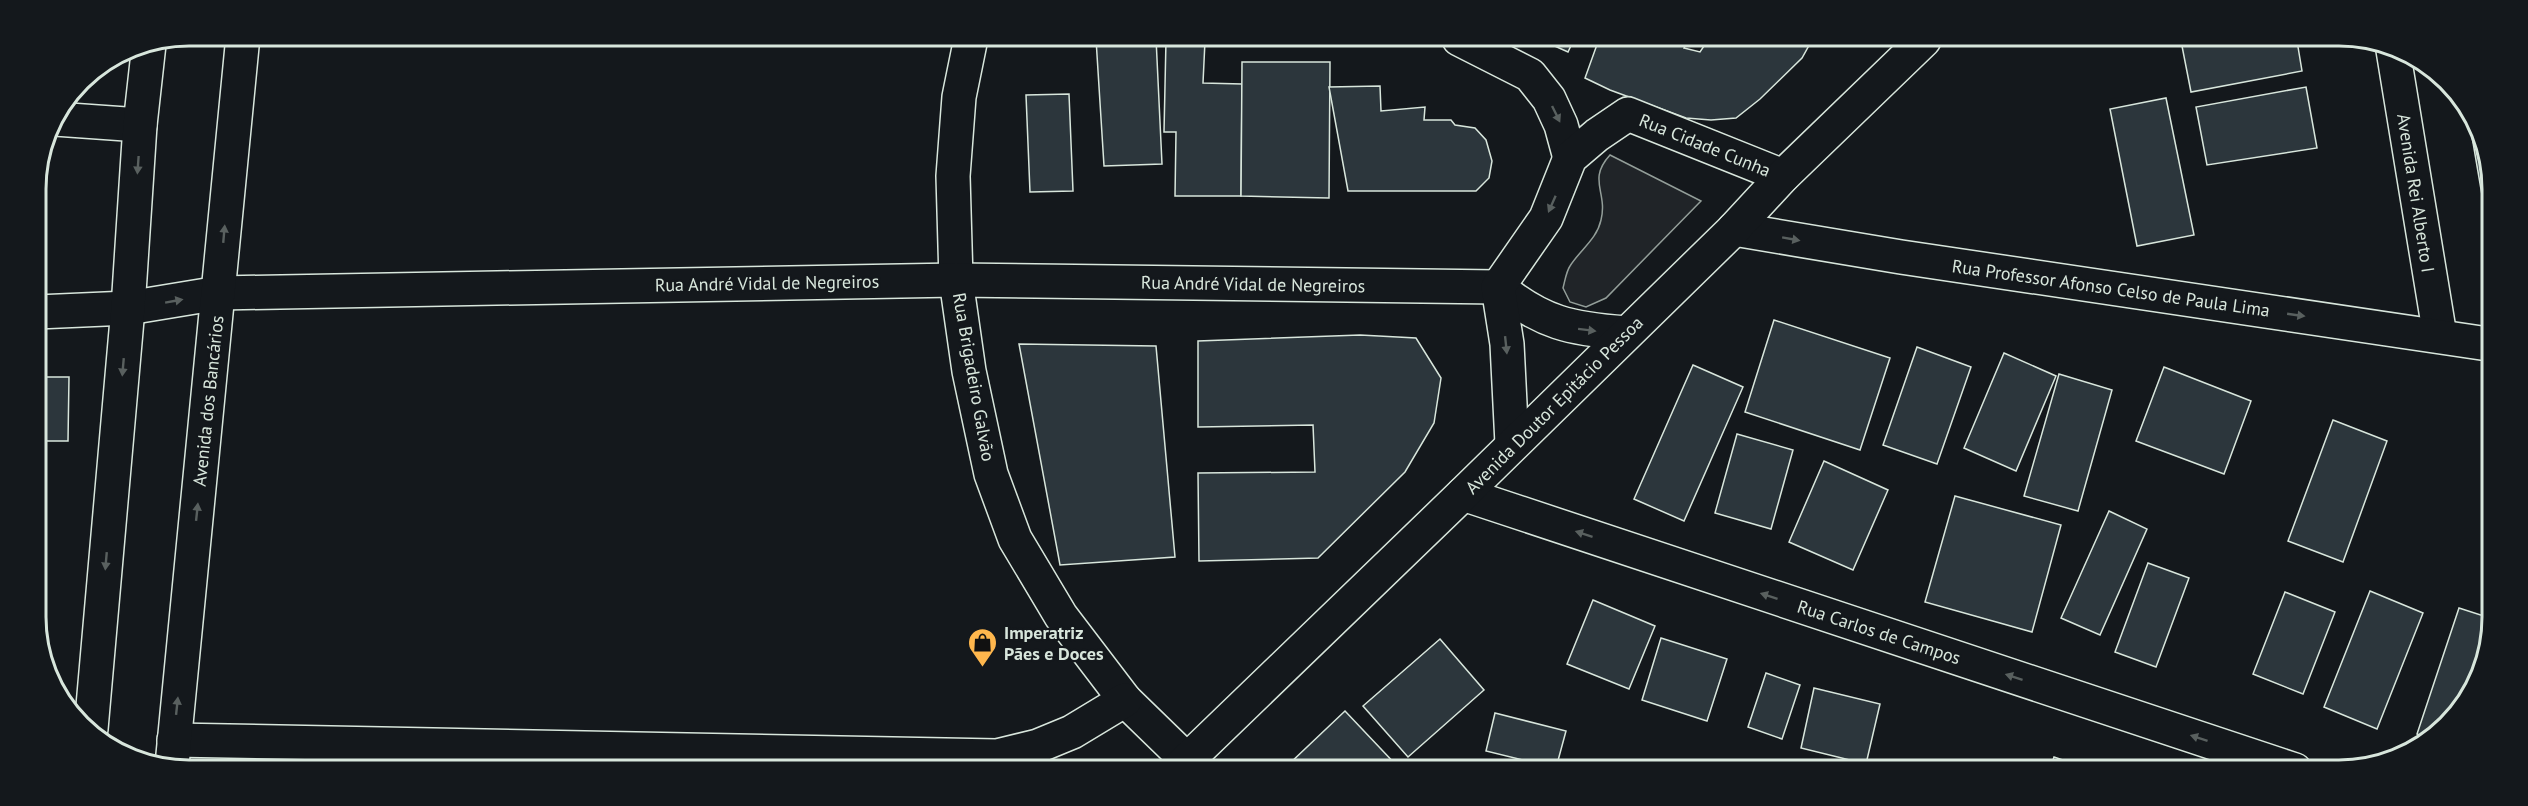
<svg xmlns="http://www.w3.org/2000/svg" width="2528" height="806" viewBox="0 0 2528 806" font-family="'PT Sans',sans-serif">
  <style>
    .green { fill: #202428; stroke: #939e99; stroke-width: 1.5 }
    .building { fill: #2c363c; stroke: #d8e6dc; stroke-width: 1.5 }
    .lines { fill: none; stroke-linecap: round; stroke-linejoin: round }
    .minor-casing { stroke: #d8e6dc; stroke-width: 36 }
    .major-casing { stroke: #d8e6dc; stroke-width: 36 }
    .minor { stroke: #14181c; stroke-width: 33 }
    .major { stroke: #14181c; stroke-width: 33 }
    .oneway { fill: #59605f }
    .labels { text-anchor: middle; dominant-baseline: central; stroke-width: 4.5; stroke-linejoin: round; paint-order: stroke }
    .street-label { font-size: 18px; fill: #d8e6dc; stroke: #14181c }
    .poi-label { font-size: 18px; font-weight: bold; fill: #d8e6dc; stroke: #14181c; text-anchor: start }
    .rim { fill: none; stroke: #d8e6dc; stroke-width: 3 }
  </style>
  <rect width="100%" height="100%" fill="#14181c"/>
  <!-- green -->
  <path class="green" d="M1610,155L1701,201L1606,298L1586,307L1570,302L1563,288C1565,281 1566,272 1570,266C1580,250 1597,239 1601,220C1608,192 1587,180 1610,155Z"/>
  <!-- building -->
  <g class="building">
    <path d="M1156,38L1162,164L1104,166L1096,39Z"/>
    <path d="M1539,39H1574L1568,52Z"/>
    <path d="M1599,39L1689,40L1684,48L1700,52L1708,40H1722L1728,44L1730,40H1812L1802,58L1760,99L1736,118L1711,120L1686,118L1610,90L1585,78Z"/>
    <path d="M1166,40L1205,41L1203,83L1242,84L1241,196H1175L1176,132H1164Z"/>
    <path d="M2181,41H2297L2302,71L2191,92Z"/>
    <path d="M1242,62H1330L1329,198L1241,196Z"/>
    <path d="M1380,86L1381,111L1425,107L1424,120H1451L1455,125L1475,128L1486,140L1492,161L1489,178L1476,191H1348L1329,87Z"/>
    <path d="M2306,87L2317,148L2207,165L2196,107Z"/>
    <path d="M1069,94L1073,191L1030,192L1026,95Z"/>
    <path d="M2166,98L2194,235L2137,246L2110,109Z"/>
    <path d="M2469,119L2489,160V236Z"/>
    <path d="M1774,320L1890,358L1860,450L1745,412Z"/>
    <path d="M1360,335L1416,338L1441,378L1434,423L1405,472L1318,558L1199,561L1198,473L1315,472L1313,425L1198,427V341Z"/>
    <path d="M1019,344L1156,346L1175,557L1060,565Z"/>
    <path d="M1917,347L1971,367L1937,464L1883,445Z"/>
    <path d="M2004,353L2056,376L2016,471L1964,448Z"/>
    <path d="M1693,365L1743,387L1684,521L1634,499Z"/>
    <path d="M2164,367L2251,401L2224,474L2136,441Z"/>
    <path d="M2059,374L2112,390L2078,511L2024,496Z"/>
    <path d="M37,377H69L68,441H38Z"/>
    <path d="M2333,420L2387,441L2343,562L2288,541Z"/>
    <path d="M1737,434L1793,450L1771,529L1715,513Z"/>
    <path d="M1824,461L1888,490L1853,570L1789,542Z"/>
    <path d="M1955,496L2061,525L2032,632L1925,602Z"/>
    <path d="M2109,511L2147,529L2100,635L2061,618Z"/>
    <path d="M2148,563L2189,578L2156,667L2115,652Z"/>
    <path d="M2370,591L2423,613L2377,729L2324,707Z"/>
    <path d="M2285,592L2335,612L2303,694L2253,674Z"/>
    <path d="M1593,600L1655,626L1629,689L1567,664Z"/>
    <path d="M2459,608L2487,617V657L2466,702L2431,739L2417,734Z"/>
    <path d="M1661,638L1727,659L1707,721L1642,700Z"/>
    <path d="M1440,639L1484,690L1408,757L1363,706Z"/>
    <path d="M1766,673L1800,685L1782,739L1748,727Z"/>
    <path d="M1814,688L1880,704L1866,764L1801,748Z"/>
    <path d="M1345,711L1399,768L1290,767L1288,765Z"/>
    <path d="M1495,713L1566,731L1556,768L1486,751Z"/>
    <path d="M2054,757L2089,769H2050Z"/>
  </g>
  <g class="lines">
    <defs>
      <g id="minor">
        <path d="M971,38L959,97L953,176L956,280L969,371L991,474L1015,539L1061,616L1125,700L1194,767"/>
        <path d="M1459,39L1530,75L1549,99L1561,125L1570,158"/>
        <path d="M2393,50L2440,336"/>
        <path d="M55,119L140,125"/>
        <path d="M1734,229L1901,257L2488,344"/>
        <path d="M1498,287C1542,323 1571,329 1626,333"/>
        <path d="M37,312L128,308L219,293L956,280L1498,287"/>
        <path d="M1512,444L1507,344L1498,287L1546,218L1570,158L1597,135L1628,114L1783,176"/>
        <path d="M1463,494L2295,770"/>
        <path d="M174,740L997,756L1038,746L1072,732L1125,700"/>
      </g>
      <g id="major">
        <path d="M91,729L128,308L140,125L149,44"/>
        <path d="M172,765L243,36"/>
        <path d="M1180,767L1463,494L1734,229L1783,176L1924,40"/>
      </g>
    </defs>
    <!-- minor casing -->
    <use href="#minor" class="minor-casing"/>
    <!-- major casing -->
    <use href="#major" class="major-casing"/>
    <!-- minor -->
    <use href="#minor" class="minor"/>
    <!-- major -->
    <use href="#major" class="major"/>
  </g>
  <!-- one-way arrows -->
  <defs><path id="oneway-solid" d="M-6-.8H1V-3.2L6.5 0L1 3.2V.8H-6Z" transform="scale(1.5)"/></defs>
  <g class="oneway">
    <use href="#oneway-solid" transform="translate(1556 114) rotate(64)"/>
    <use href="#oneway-solid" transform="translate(138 165) rotate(94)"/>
    <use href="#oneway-solid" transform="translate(1552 204) rotate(114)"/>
    <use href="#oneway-solid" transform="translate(224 234) rotate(-85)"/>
    <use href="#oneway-solid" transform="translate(1791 239) rotate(10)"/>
    <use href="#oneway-solid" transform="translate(174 301) rotate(-10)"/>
    <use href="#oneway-solid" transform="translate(2296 315) rotate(8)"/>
    <use href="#oneway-solid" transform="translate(1587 330) rotate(7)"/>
    <use href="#oneway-solid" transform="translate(1506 345) rotate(84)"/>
    <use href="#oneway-solid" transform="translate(123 367) rotate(95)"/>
    <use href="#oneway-solid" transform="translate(197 512) rotate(-84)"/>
    <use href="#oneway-solid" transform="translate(1584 534) rotate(-162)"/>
    <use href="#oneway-solid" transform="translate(106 561) rotate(95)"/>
    <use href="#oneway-solid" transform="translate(1769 596) rotate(-162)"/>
    <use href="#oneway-solid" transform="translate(2014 677) rotate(-162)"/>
    <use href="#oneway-solid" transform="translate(177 706) rotate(-84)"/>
    <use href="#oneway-solid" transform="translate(2199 738) rotate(-162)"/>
  </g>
  <!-- icons -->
  <defs>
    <symbol id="shop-pin" viewBox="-11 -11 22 30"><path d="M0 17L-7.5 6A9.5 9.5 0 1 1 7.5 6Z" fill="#ffb74d" stroke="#14181c"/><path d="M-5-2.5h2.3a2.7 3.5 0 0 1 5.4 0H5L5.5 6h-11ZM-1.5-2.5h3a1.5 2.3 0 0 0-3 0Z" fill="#111"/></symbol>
  </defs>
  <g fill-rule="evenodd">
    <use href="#shop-pin" x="966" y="626" width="33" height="45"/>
  </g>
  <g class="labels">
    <!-- street labels -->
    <g class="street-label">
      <text transform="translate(1705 145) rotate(22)">Rua Cidade Cunha</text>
      <text transform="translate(2416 193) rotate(81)">Avenida Rei Alberto I</text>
      <text transform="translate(767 283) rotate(-1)">Rua André Vidal de Negreiros</text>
      <text transform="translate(1253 284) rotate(1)">Rua André Vidal de Negreiros</text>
      <text transform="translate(2111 288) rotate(8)">Rua Professor Afonso Celso de Paula Lima</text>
      <text transform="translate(974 377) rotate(80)">Rua Brigadeiro Galvão</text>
      <text transform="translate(208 401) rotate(-84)">Avenida dos Bancários</text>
      <text transform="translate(1554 405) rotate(-45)">Avenida Doutor Epitácio Pessoa</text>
      <text transform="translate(1879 632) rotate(18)">Rua Carlos de Campos</text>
    </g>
    <!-- poi labels -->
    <g class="poi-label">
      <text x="1004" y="632">Imperatriz<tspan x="1004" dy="21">Pães e Doces</tspan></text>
    </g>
  </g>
  <!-- crop -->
  <path d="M0 0H2528V806H0ZM189 46H2339A143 143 0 0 1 2482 189V617A143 143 0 0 1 2339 760H189A143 143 0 0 1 46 617V189A143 143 0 0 1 189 46Z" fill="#14181c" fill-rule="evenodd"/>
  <path class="rim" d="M189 46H2339A143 143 0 0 1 2482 189V617A143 143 0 0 1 2339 760H189A143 143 0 0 1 46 617V189A143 143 0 0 1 189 46Z"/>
</svg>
